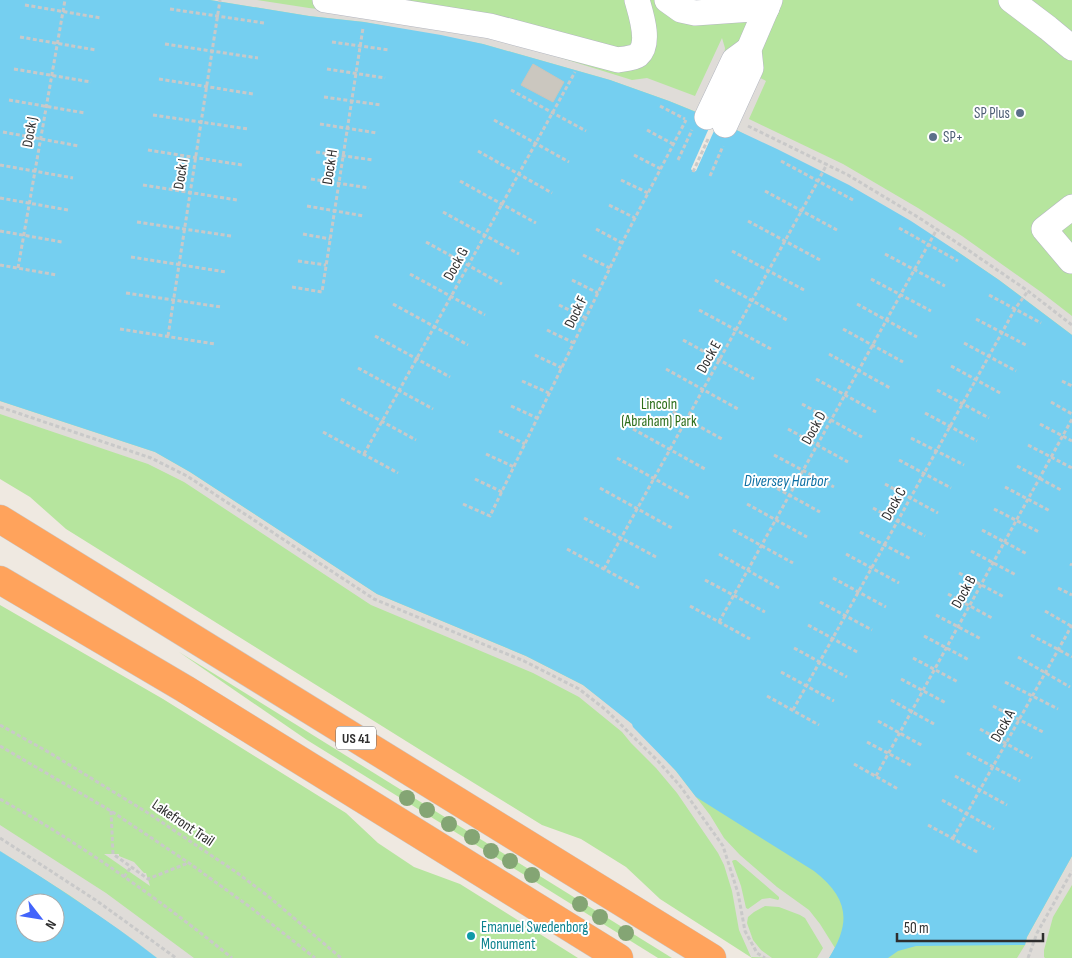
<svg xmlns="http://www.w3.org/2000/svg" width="1072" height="958" viewBox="0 0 1072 958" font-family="'Sofia Sans Condensed',sans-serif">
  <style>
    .green { fill: #b6e59e }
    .plaza { fill: #dfdcd8; fill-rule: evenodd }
    .water { fill: #75cff0; fill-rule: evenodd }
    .pier { fill: #efe9e1 }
    .building { fill: #cbc7bf; stroke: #cbc5ba }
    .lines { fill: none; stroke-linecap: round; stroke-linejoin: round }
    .minor-casing { stroke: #b4b7c1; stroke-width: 26 }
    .highway-casing { stroke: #c9c9c9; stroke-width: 29 }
    .path { stroke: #c9c9c9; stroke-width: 3; stroke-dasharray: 4 2.5; stroke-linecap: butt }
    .minor { stroke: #fff; stroke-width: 25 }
    .highway { stroke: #ffa35c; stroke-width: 28 }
    .tree { fill: #84a574 }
    .service-dot { fill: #5c6f8a; stroke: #fff; stroke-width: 2 }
    .culture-dot { fill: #0f9aa8; stroke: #fff; stroke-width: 2 }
    .labels { text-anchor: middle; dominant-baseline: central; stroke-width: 4; stroke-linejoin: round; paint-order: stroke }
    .shield { fill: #fff; stroke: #6d6d6d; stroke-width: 1 }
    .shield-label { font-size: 14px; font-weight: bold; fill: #2e2e2e }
    .service-label { font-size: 15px; fill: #4e5e75; stroke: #fff; text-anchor: end }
    .street-label { font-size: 15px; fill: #2e2e2e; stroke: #fff }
    .park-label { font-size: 15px; fill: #2c6e1b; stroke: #fff }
    .culture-label { font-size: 15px; fill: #0d838f; stroke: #fff; text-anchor: start }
    .water-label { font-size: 16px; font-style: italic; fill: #0d6fa3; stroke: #fff }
  </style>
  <rect width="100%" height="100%" fill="#efe9e1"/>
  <!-- green -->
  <g class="green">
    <path d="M0,0H1072V958H752L660,899L626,867L581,839L542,825L422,751L66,529L30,497L0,479Z"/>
    <path d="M0,605L163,699L346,813L378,843L414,867L460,884L578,958H157L132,939L0,851Z"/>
    <path d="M179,652L672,958H658L307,740Z"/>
  </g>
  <!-- plaza -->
  <g class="plaza">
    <path d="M210,0H257L309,8L346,12L492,38L558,57L632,80L647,78L695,96L722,38L725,48L724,56L699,113L669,101L610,80L483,44L364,22L309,16Z"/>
    <path d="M757,76L766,81L749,119L843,164L918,208L962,236L1041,292L1072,316V335L999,280L955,250L733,128Z"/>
    <path d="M0,401L155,452L190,472L377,594L526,656L583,685L633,724L676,771L710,815L724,838L740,855L777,887L809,910L820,924L835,948L829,958H817L823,948L805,918L800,915L779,907L765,906L754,912L748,917L747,923L753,940L761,950L772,958L751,957L739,930L732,891L724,865L718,853L677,793L656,768L631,743L622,732L579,697L533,673L371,605L184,482L148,464L0,414ZM734,860H736L779,897V899L778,900L770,898L762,899L748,909L746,908L741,886L732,861Z"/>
    <path d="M0,825L106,893L194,958H157L132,939L69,895L0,851Z"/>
    <path d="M104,854H119V856L134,862L144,873H146L150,886Z"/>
    <path d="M1072,856V885L1053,917L1044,950V957L1045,958H1017L1025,945L1027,937Z"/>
  </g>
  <!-- water -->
  <g class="water">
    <path d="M0,0H210L309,16L364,22L441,35L483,44L610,80L669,101L713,119L777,149L849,185L911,221L955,250L999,280L1072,335V856L1027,937L1025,945L916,946L898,951L888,958H829C852,921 848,898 814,871L696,797L676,771L633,727L632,724L583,685L526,656L377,594L190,472L155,452L0,401Z"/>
    <path d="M0,851C54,885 107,919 157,958H0ZM25,903H55V933H25Z"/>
  </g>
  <!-- pier -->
  <path class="pier" d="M713,119L718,122L696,171L693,172L691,169Z"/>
  <!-- building -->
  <path class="building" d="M533,64L564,82L553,102L521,85Z"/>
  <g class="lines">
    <defs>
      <g id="minor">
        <path d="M325,0L490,26L618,60C624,59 634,58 638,55C651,44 641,14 637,0"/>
        <path d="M667,0L681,10L695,13L767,8"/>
        <path d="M1011,0L1048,28L1072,48"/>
        <path d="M707,117L734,60L749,49"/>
        <path d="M725,125L751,68L749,49L770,0"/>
        <path d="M1072,207L1044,229L1071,261L1072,260"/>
      </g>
      <g id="highway">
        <path d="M0,519L712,958"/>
        <path d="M0,580L185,689L619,958"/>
      </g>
    </defs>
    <!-- minor casing -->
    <use href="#minor" class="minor-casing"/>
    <!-- highway casing -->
    <use href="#highway" class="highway-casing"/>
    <!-- path -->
    <g class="path">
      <path d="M25,5L101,18"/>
      <path d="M170,9L264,23"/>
      <path d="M20,37L96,50"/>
      <path d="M332,42L389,50"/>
      <path d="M165,44L258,58"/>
      <path d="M14,69L91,82"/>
      <path d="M327,69L385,78"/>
      <path d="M159,79L253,94"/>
      <path d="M511,90L586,131"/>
      <path d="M324,97L381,105"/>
      <path d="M9,100L85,113"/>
      <path d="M660,106L685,119"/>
      <path d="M153,115L248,129"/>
      <path d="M494,120L569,162"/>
      <path d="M320,124L377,133"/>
      <path d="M748,126L848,175L921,219L968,250L1028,291L1072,325"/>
      <path d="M647,130L673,144"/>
      <path d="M3,132L79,146"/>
      <path d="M148,150L242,165"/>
      <path d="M478,151L552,193"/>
      <path d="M316,152L373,160"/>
      <path d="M634,155L661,169"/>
      <path d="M678,160L692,130"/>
      <path d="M781,161L853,200"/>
      <path d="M0,165L73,178"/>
      <path d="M693,172L708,139"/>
      <path d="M710,176L723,146"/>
      <path d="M311,179L369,188"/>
      <path d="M621,180L648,193"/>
      <path d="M460,181L536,223"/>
      <path d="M143,185L237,200"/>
      <path d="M765,191L837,230"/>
      <path d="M0,198L68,210"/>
      <path d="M609,205L635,218"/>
      <path d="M307,206L364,216"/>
      <path d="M443,212L519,254"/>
      <path d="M748,221L820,260"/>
      <path d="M137,222L231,236"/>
      <path d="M899,228L958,261"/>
      <path d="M596,229L622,243"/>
      <path d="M0,231L62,242"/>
      <path d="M303,234L330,239"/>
      <path d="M426,242L502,284"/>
      <path d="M732,251L804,290"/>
      <path d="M885,254L945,286"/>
      <path d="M583,255L610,268"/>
      <path d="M131,257L226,272"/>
      <path d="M298,261L326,265"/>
      <path d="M0,265L57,275"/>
      <path d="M18,268L65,0"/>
      <path d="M410,274L485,315"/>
      <path d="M871,279L931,311"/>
      <path d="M572,280L598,293"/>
      <path d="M715,280L787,320"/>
      <path d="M292,287L322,292L363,28"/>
      <path d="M126,293L221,307"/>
      <path d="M989,295L1041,323"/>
      <path d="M393,304L468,345"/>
      <path d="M857,304L917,337"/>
      <path d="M559,305L586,318"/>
      <path d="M699,310L771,349"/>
      <path d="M976,319L1028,346"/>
      <path d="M120,329L215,344"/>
      <path d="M843,329L903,362"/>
      <path d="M547,330L574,343"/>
      <path d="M168,336L220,0"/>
      <path d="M375,336L450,377"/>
      <path d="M683,340L754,379"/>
      <path d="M964,343L1016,371"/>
      <path d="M829,354L890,388"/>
      <path d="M535,355L562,368"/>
      <path d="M951,366L1002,394"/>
      <path d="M358,368L433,409"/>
      <path d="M666,369L738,409"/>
      <path d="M816,379L876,412"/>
      <path d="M522,381L549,393"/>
      <path d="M1062,381L1072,386"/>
      <path d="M937,390L989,418"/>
      <path d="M341,399L416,440"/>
      <path d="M650,399L722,439"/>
      <path d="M1051,402L1072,414"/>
      <path d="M802,404L862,437"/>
      <path d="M511,406L537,418"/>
      <path d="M0,407L151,458L187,476L374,599L524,661L579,689L606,710L658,761L681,787L723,846L738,893L745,931L757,953L765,958"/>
      <path d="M925,413L977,441"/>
      <path d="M1040,424L1072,441"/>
      <path d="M633,429L705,469"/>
      <path d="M788,429L848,462"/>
      <path d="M499,431L525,444"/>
      <path d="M323,432L398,473"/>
      <path d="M911,438L964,465"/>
      <path d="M1028,445L1072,468"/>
      <path d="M364,454L575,72"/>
      <path d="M486,454L514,467"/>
      <path d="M774,455L834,487"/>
      <path d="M617,458L689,498"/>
      <path d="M899,460L951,488"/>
      <path d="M1017,466L1061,490"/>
      <path d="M475,479L502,492"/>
      <path d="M760,479L820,512"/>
      <path d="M885,484L938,513"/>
      <path d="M1005,487L1050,511"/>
      <path d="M600,488L672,528"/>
      <path d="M463,504L490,516L622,243L686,120"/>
      <path d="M747,504L807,537"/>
      <path d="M873,508L925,536"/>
      <path d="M994,509L1039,532"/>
      <path d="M584,518L656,557"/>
      <path d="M733,530L793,563"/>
      <path d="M982,530L1027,554"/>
      <path d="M860,532L911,559"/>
      <path d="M567,549L639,588"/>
      <path d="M971,551L1016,575"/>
      <path d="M719,554L779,588"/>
      <path d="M846,554L899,583"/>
      <path d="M1070,564L1072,565"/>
      <path d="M604,569L818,181L827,164"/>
      <path d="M959,573L1004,597"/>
      <path d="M833,578L886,607"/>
      <path d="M705,580L765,612"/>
      <path d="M1058,588L1072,595"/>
      <path d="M948,594L992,618"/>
      <path d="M820,602L872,630"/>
      <path d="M690,606L750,639"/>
      <path d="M1045,611L1071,626"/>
      <path d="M936,615L981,639"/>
      <path d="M719,622L937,229"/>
      <path d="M808,625L859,653"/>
      <path d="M1031,635L1072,657"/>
      <path d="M924,636L969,660"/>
      <path d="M794,648L847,677"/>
      <path d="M1018,657L1070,687"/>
      <path d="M913,658L958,682"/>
      <path d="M781,672L834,701"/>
      <path d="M901,679L946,703"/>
      <path d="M1005,682L1058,709"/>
      <path d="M767,696L819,725"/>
      <path d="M891,700L934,724"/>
      <path d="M993,706L1045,733"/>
      <path d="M793,710L1015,309L1028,291"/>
      <path d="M878,721L923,746"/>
      <path d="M0,725L50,753L148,813L236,872L268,896L341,958"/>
      <path d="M980,729L1032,758"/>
      <path d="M867,742L912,766"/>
      <path d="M0,746L111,811L189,863L250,907L315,958"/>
      <path d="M967,753L1020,781"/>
      <path d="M854,764L898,789"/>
      <path d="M876,776L1072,419"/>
      <path d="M955,776L1007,805"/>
      <path d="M0,799C17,809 34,818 50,828C113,867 174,911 232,958"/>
      <path d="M942,800L994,829"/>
      <path d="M111,811L113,854L148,879L188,863"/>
      <path d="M928,825L979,853"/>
      <path d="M0,838L97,901L176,958"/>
      <path d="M953,838L1072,625"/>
      <path d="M124,877L131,867"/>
      <path d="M1028,958L1037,933L1072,871"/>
    </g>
    <!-- minor -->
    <use href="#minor" class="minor"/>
    <!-- highway -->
    <use href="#highway" class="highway"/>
  </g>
  <!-- trees -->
  <g class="tree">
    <circle cx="407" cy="798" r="8"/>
    <circle cx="427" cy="810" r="8"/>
    <circle cx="449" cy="824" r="8"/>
    <circle cx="472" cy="837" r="8"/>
    <circle cx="491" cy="851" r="8"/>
    <circle cx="510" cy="861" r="8"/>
    <circle cx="532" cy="875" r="8"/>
    <circle cx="580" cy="904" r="8"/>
    <circle cx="600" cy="917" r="8"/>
    <circle cx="626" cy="933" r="8"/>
  </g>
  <!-- markers -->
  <g class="service-dot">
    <circle cx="1020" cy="113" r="5"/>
    <circle cx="933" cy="137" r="5"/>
  </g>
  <circle class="culture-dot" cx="471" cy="936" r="5"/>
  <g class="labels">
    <!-- shield labels -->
    <rect class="shield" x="336" y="726.5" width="40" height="23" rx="4"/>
    <g class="shield-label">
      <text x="356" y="738">US 41</text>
    </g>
    <!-- service labels -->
    <g class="service-label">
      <text x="1010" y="113">SP Plus</text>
      <text x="943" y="137" text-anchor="start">SP+</text>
    </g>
    <!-- street labels -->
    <g class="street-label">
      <text transform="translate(30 132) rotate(-80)">Dock J</text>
      <text transform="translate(330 167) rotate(-81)">Dock H</text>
      <text transform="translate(181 174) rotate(-81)">Dock I</text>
      <text transform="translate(456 264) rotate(-61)">Dock G</text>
      <text transform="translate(576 312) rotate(-64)">Dock F</text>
      <text transform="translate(709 357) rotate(-61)">Dock E</text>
      <text transform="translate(814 428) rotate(-61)">Dock D</text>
      <text transform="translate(894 504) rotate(-61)">Dock C</text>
      <text transform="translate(964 592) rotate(-61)">Dock B</text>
      <text transform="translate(1003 726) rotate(-61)">Dock A</text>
      <text transform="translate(183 823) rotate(34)">Lakefront Trail</text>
    </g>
    <!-- park labels -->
    <g class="park-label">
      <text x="659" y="404">Lincoln<tspan x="659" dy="17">(Abraham) Park</tspan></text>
    </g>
    <!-- culture labels -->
    <g class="culture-label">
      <text x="481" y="927">Emanuel Swedenborg<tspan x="481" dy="17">Monument</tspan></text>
    </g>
    <!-- water labels -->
    <g class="water-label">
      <text x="786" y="481">Diversey Harbor</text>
    </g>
  </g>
  <!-- north arrow -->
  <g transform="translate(40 918) rotate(121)"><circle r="24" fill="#ffffff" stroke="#ababab"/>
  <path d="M0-4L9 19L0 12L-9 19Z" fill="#4264fb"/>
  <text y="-8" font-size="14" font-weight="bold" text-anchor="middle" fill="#2e2e2e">N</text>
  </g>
  <!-- scale -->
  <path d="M897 933v8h146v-8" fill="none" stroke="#2e2e2e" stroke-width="2.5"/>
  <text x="904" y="933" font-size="15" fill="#2e2e2e" stroke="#ffffff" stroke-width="4" paint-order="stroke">50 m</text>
</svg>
